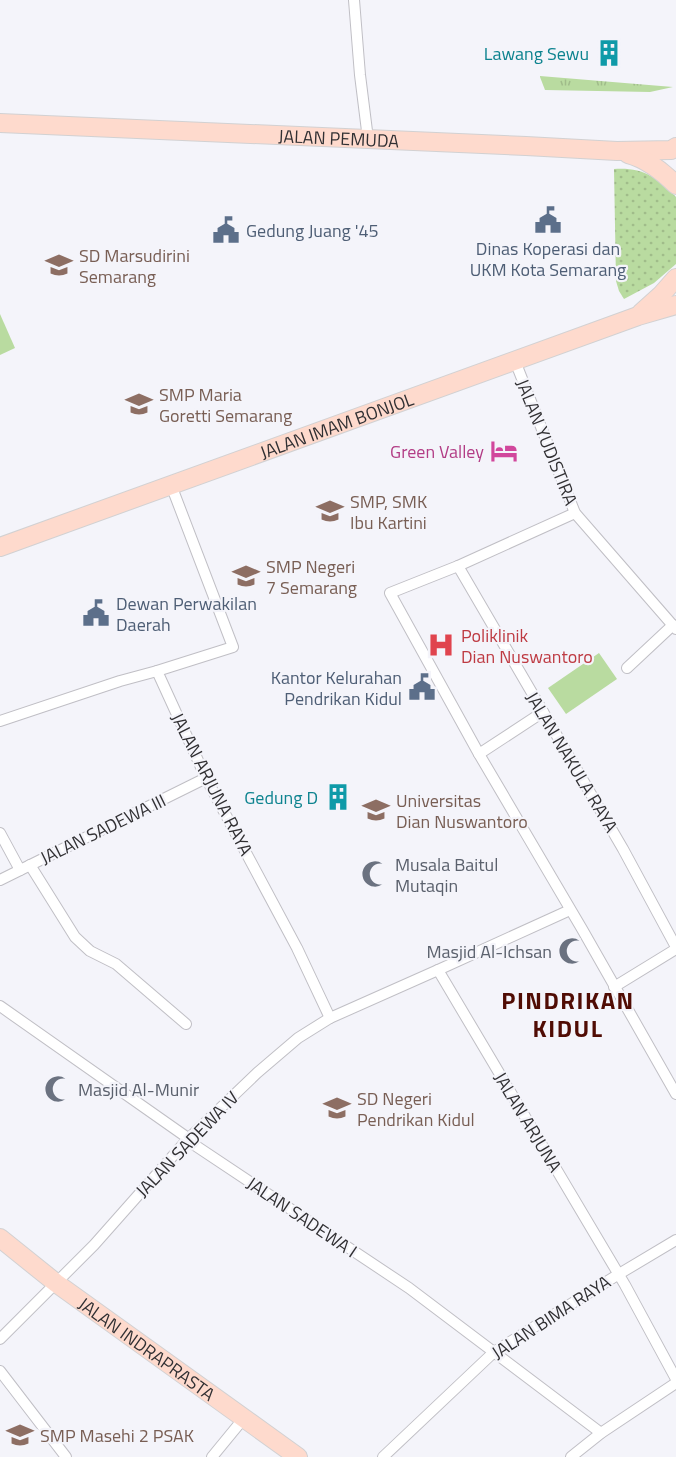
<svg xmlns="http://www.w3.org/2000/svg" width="676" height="1457" viewBox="0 0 676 1457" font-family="'Titillium Web',sans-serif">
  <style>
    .grass { fill: url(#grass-tufts) }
    .park { fill: url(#park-dots) }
    .pitch { fill: #b9dba0 }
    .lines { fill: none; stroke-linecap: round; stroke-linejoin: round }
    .street-casing { stroke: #c0bfc5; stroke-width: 12 }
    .primary-casing { stroke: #d2d1d2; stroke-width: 20 }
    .street { stroke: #fff; stroke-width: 10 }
    .primary { stroke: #fedacd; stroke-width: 18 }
    .labels { text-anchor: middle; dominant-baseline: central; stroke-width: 4.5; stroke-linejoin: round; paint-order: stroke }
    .culture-label { font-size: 18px; fill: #0d838f; stroke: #f4f4fa; text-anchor: end }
    .street-label { font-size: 18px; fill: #313033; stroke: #f4f4fa }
    .service-label { font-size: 18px; fill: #4e5e75; stroke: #f4f4fa; text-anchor: start }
    .education-label { font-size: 18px; fill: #785e54; stroke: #f4f4fa; text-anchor: start }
    .hotel-label { font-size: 18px; fill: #b23c85; stroke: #f4f4fa; text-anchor: end }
    .health-label { font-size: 18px; fill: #be3a42; stroke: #f4f4fa; text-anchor: start }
    .worship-label { font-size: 18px; fill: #5b616d; stroke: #f4f4fa; text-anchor: start }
    .district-label { font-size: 24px; font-weight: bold; letter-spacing: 1.5px; fill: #500c04; stroke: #f4f4fa }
  </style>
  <defs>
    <pattern id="grass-tufts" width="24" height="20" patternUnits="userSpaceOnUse" patternTransform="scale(1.5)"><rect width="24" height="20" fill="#b9dba0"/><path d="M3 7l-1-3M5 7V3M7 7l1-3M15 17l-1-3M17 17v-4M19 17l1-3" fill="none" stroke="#a0bc8a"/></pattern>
    <pattern id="park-dots" width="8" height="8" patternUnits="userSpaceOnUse" patternTransform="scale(1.5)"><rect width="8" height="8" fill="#b9dba0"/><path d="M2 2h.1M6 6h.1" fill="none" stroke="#a0bc8a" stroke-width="1.8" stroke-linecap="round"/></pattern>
  </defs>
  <rect width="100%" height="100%" fill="#f4f4fa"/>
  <!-- grass -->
  <path class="grass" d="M540,77V76L673,87L650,92L545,90Z"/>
  <!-- park -->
  <path class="park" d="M614,169C642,167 657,177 676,197V264L654,283L624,299L619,291L616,281Z"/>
  <!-- pitch -->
  <g class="pitch">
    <path d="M0,314L15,348L0,355Z"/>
    <path d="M599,653L617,679L566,714L548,688Z"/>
  </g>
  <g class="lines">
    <defs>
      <g id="street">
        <path d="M354,0L360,75L368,139"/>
        <path d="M515,361L575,513L676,629"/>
        <path d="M171,485L233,647L157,671L206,778L297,948L330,1018L438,970L570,910"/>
        <path d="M575,513L458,566L390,593L479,754L582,929L676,1094"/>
        <path d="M458,566L623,849L676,947"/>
        <path d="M627,668L673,625"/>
        <path d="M0,721L120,681L157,671"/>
        <path d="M479,754L543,712"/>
        <path d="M0,833L20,870"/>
        <path d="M30,865L75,937L90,951L116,964L186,1024"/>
        <path d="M0,880L206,778"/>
        <path d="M438,970L625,1285L676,1379"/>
        <path d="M614,987L676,949"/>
        <path d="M0,1006L185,1136L187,1140L409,1288L601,1433"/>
        <path d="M0,1339L94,1245L187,1140L257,1073L298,1038L330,1018"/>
        <path d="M0,1371L66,1457"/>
        <path d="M212,1457L244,1418"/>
        <path d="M383,1457L494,1352L619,1274L676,1240"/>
        <path d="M571,1457L601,1433L676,1383"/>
      </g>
      <g id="primary">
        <path id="s1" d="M0,123L526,146L617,151L671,150L676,147"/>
        <path d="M628,154C647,159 662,171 676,185"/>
        <path d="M641,313L661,295L676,278"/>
        <path id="s2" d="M0,547L638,316L676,305"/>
        <path id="s3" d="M0,1238L56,1283L298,1457"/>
      </g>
    </defs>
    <!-- street casing -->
    <use href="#street" class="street-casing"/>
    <!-- primary casing -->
    <use href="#primary" class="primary-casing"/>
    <!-- street -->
    <use href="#street" class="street"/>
    <!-- primary -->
    <use href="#primary" class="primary"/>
  </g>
  <!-- icons -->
  <defs>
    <symbol id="building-bare" viewBox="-9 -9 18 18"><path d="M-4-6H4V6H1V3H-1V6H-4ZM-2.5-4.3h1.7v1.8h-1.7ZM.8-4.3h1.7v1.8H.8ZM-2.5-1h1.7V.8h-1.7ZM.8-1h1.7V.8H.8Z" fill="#0f9aa8" stroke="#f4f4fa" stroke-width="2.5" paint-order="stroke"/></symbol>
    <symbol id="civic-bare" viewBox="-9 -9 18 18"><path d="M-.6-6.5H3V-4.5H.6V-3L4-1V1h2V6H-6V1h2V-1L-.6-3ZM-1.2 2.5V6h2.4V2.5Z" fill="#5c6f8a" stroke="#f4f4fa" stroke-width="2.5" paint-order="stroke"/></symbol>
    <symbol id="school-bare" viewBox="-9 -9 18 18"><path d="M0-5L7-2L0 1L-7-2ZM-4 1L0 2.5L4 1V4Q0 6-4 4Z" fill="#8d6e63" stroke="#f4f4fa" stroke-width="2.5" paint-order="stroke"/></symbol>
    <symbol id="hotel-bare" viewBox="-9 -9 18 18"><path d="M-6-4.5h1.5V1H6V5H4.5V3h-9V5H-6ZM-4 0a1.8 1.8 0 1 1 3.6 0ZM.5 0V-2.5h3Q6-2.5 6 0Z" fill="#d1479c" stroke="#f4f4fa" stroke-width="2.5" paint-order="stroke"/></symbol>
    <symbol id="hospital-bare" viewBox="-9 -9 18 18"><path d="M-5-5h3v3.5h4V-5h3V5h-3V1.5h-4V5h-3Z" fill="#e0444e" stroke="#f4f4fa" stroke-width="2.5" paint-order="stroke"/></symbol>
    <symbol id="university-bare" viewBox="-9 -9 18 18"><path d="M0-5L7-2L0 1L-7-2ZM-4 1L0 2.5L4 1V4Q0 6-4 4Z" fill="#8d6e63" stroke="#f4f4fa" stroke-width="2.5" paint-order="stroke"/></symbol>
    <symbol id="mosque-bare" viewBox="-9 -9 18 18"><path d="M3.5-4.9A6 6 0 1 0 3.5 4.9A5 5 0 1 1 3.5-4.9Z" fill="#6b7280" stroke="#f4f4fa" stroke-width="2.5" paint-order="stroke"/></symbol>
  </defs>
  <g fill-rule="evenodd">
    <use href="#building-bare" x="590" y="34" width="38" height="38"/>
    <use href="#civic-bare" x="529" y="201" width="38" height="38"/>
    <use href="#civic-bare" x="207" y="211" width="38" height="38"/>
    <use href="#school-bare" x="40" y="246" width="38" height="38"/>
    <use href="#school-bare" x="120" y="385" width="38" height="38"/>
    <use href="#hotel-bare" x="485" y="432" width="38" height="38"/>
    <use href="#school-bare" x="311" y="492" width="38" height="38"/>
    <use href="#school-bare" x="227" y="557" width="38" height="38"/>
    <use href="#civic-bare" x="77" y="594" width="38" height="38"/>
    <use href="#hospital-bare" x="422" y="626" width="38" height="38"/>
    <use href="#civic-bare" x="403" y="668" width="38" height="38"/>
    <use href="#building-bare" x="319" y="778" width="38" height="38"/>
    <use href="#university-bare" x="357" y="791" width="38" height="38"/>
    <use href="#mosque-bare" x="356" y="855" width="38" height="38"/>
    <use href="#mosque-bare" x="553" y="932" width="38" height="38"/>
    <use href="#mosque-bare" x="39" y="1070" width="38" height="38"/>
    <use href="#school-bare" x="318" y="1089" width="38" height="38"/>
    <use href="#school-bare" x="1" y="1416" width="38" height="38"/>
  </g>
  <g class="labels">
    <!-- culture labels -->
    <g class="culture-label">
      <text x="589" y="53">Lawang Sewu</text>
      <text x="318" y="797">Gedung D</text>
    </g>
    <!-- street labels -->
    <g class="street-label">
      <text stroke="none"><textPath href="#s1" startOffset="339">JALAN PEMUDA</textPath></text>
      <text stroke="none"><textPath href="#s2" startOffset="358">JALAN IMAM BONJOL</textPath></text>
      <text transform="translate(547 442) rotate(68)">JALAN YUDISTIRA</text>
      <text transform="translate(572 762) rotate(59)">JALAN NAKULA RAYA</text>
      <text transform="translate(212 784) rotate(63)">JALAN ARJUNA RAYA</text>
      <text transform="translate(103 829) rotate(-26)">JALAN SADEWA III</text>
      <text transform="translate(528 1122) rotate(59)">JALAN ARJUNA</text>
      <text transform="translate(187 1144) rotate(-46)">JALAN SADEWA IV</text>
      <text transform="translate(302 1217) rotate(34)">JALAN SADEWA I</text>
      <text transform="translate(551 1317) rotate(-33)">JALAN BIMA RAYA</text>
      <text stroke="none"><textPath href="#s3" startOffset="184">JALAN INDRAPRASTA</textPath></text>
    </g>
    <!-- service labels -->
    <g class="service-label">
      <text x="246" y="230">Gedung Juang '45</text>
      <text x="548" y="248" text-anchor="middle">Dinas Koperasi dan<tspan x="548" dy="21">UKM Kota Semarang</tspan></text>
      <text x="116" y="603">Dewan Perwakilan<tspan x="116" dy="21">Daerah</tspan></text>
      <text x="402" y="677" text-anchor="end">Kantor Kelurahan<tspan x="402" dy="21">Pendrikan Kidul</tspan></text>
    </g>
    <!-- education labels -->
    <g class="education-label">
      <text x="79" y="255">SD Marsudirini<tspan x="79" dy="21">Semarang</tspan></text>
      <text x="159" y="394">SMP Maria<tspan x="159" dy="21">Goretti Semarang</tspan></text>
      <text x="350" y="501">SMP, SMK<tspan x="350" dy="21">Ibu Kartini</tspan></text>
      <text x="266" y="566">SMP Negeri<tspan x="266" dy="21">7 Semarang</tspan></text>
      <text x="396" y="800">Universitas<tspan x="396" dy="21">Dian Nuswantoro</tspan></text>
      <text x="357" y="1098">SD Negeri<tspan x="357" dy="21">Pendrikan Kidul</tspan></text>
      <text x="40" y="1435">SMP Masehi 2 PSAK</text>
    </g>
    <!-- hotel labels -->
    <g class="hotel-label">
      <text x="484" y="451">Green Valley</text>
    </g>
    <!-- health labels -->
    <g class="health-label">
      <text x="461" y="635">Poliklinik<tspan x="461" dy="21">Dian Nuswantoro</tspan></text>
    </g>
    <!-- worship labels -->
    <g class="worship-label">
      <text x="395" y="864">Musala Baitul<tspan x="395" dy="21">Mutaqin</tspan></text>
      <text x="552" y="951" text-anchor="end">Masjid Al-Ichsan</text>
      <text x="78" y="1089">Masjid Al-Munir</text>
    </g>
    <!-- district labels -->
    <g class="district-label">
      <text x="568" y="1000">PINDRIKAN<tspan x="568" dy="28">KIDUL</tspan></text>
    </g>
  </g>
</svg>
